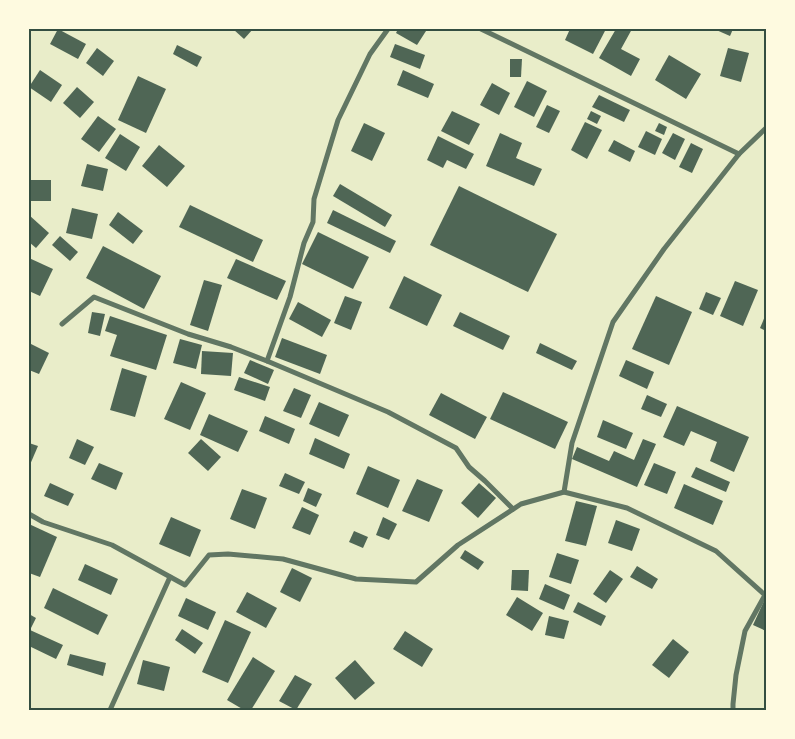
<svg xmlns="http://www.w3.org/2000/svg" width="795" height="739" viewBox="0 0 795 739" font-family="'Libre Baskerville',serif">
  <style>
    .building { fill: #4f6655 }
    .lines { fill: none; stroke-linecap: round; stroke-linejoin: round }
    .minor { stroke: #617663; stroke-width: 5 }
    .neatline { fill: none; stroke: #344e41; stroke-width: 2 }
  </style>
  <rect width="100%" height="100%" fill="#e9edc9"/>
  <!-- building -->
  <g class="building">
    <path d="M58,29L86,44L78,59L50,44Z"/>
    <path d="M233,29H253L244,39Z"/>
    <path d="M398,29H423L426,31L417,45L396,33Z"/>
    <path d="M570,29H606L593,54L565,40Z"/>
    <path d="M616,29H632L621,49L640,59L631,76L599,58Z"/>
    <path d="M714,29H733L730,36Z"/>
    <path d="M395,44L425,55L420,69L390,57Z"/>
    <path d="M177,45L202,57L197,67L173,54Z"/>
    <path d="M97,48L114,61L103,76L86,63Z"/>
    <path d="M728,48L749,53L741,82L720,76Z"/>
    <path d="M669,55L701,74L686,99L655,80Z"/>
    <path d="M510,59H522L521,77H510Z"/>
    <path d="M40,70L62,85L51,102L29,87Z"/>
    <path d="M403,70L434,84L428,98L397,85Z"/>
    <path d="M138,76L166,89L146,133L118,120Z"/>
    <path d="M527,81L547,91L534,117L514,107Z"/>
    <path d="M492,83L510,93L499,115L480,105Z"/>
    <path d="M77,87L94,102L80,118L63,103Z"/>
    <path d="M599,95L630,110L624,122L592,107Z"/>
    <path d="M547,105L560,111L549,133L536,127Z"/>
    <path d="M452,111L480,124L469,145L441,131Z"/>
    <path d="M591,111L601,116L597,124L587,119Z"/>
    <path d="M98,116L116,129L99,152L81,139Z"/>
    <path d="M585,122L602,130L587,159L571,150Z"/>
    <path d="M364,123L385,133L372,161L351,151Z"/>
    <path d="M659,123L667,127L664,135L655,131Z"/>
    <path d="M646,131L662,139L655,155L638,147Z"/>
    <path d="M500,133L522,143L516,158L542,169L534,186L486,166Z"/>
    <path d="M673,133L685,139L675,160L662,153Z"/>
    <path d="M120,134L140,147L126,171L105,158Z"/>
    <path d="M438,136L474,154L466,169L447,160L443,168L427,160Z"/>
    <path d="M614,140L635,151L630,162L608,151Z"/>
    <path d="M691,143L703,149L692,173L679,167Z"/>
    <path d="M159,145L185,166L167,187L142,166Z"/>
    <path d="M87,164L108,169L103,191L81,186Z"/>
    <rect x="29" y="180" width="22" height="21"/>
    <path d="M340,184L392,215L385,227L333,196Z"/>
    <path d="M459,186L557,234L528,292L430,245Z"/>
    <path d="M190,205L263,240L253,262L179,227Z"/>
    <path d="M72,208L98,214L92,239L66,233Z"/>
    <path d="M333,210L396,241L390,253L327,223Z"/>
    <path d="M118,212L143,231L133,244L109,225Z"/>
    <path d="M29,215L49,233L36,248L29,242Z"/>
    <path d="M318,232L369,257L353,289L302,264Z"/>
    <path d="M60,236L78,252L70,261L52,245Z"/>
    <path d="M103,246L161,276L144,309L86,278Z"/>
    <path d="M29,258L53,269L40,296L29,291Z"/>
    <path d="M236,259L286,281L277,300L227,278Z"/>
    <path d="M404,276L442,295L427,326L389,308Z"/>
    <path d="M204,280L222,285L208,331L190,325Z"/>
    <path d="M735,281L758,290L743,326L720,316Z"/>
    <path d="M706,292L721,298L713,315L699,309Z"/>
    <path d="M345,296L362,302L351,330L334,323Z"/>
    <path d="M656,296L692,312L669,365L632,349Z"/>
    <path d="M298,302L331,320L322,337L289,319Z"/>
    <path d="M92,312L105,314L100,336L88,333Z"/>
    <path d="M460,312L510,336L503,350L453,326Z"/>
    <path d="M766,314V331L760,328Z"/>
    <path d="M110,316L167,335L156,370L110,356L117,335L105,331Z"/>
    <path d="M282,338L327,355L320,374L275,357Z"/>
    <path d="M180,339L202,345L196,369L173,363Z"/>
    <path d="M29,343L49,353L39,374L29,370Z"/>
    <path d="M540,343L577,361L572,370L536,353Z"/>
    <path d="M202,351L233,353L231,376L201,374Z"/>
    <path d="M250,360L274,370L268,384L244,373Z"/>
    <path d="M626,360L654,372L647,389L619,376Z"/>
    <path d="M122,368L147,376L135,417L110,410Z"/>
    <path d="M239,377L270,387L265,401L234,390Z"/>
    <path d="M181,382L206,393L190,430L164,419Z"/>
    <path d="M294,388L311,395L301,418L283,411Z"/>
    <path d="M503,392L568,422L555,449L490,419Z"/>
    <path d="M441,393L487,417L475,439L429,415Z"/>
    <path d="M647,395L667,404L661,417L641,409Z"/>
    <path d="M319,402L349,415L339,437L309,424Z"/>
    <path d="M677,406L749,437L734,472L710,461L717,442L691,431L684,446L663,437Z"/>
    <path d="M209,414L248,431L238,452L200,435Z"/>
    <path d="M265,416L295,429L289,444L259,431Z"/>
    <path d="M603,420L633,433L626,449L597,437Z"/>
    <path d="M315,438L350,454L344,469L309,454Z"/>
    <path d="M77,439L94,447L85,465L69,458Z"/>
    <path d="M201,439L221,457L208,471L188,453Z"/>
    <path d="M643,439L656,444L637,487L572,459L577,447L609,461L614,451L634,460Z"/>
    <path d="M29,443L38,446L29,467Z"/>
    <path d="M99,463L123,473L116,490L91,479Z"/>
    <path d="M654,463L676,472L667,494L644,485Z"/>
    <path d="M368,466L400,480L388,508L356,494Z"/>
    <path d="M696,467L730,482L726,492L691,477Z"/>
    <path d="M285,473L305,482L299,494L279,486Z"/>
    <path d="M417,479L443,490L429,522L402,511Z"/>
    <path d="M50,483L74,494L68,506L44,496Z"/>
    <path d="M479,483L496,498L478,518L461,503Z"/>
    <path d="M684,484L723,501L713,525L674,508Z"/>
    <path d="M308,488L322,494L316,507L303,501Z"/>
    <path d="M242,489L267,498L255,529L230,519Z"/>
    <path d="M576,501L597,506L586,546L565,541Z"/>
    <path d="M302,507L319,515L310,535L292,528Z"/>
    <path d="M171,517L201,530L190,557L159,544Z"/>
    <path d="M383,517L397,524L389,540L376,535Z"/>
    <path d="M616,520L640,529L632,551L608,543Z"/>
    <path d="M29,524L57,537L40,577L29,573Z"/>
    <path d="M354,531L368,537L363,548L349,542Z"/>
    <path d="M465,550L484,562L478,570L460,558Z"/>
    <path d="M557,553L579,560L571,584L549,577Z"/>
    <path d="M85,564L118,579L111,595L78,580Z"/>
    <path d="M637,566L658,579L652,589L630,577Z"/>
    <path d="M292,568L312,578L300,602L280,592Z"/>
    <path d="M512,570H529L528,591L511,590Z"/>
    <path d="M610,570L623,579L606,603L593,594Z"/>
    <path d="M545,584L570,595L564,610L539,599Z"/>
    <path d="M53,588L108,615L98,635L44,608Z"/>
    <path d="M247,592L277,608L266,628L236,612Z"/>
    <path d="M517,597L543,613L532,631L506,615Z"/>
    <path d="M186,598L216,612L208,630L178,616Z"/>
    <path d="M764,601L766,602V631L753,625Z"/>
    <path d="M578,602L606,616L601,626L573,612Z"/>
    <path d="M29,614L36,618L30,630L63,645L56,659L29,646Z"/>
    <path d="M549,616L569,621L564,639L545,635Z"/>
    <path d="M225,620L251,632L228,683L202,672Z"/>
    <path d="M182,629L203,643L195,654L175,640Z"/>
    <path d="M405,631L433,649L422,667L393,649Z"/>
    <path d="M673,639L689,652L669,678L652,665Z"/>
    <path d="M70,654L106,663L103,676L67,665Z"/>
    <path d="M253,657L275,671L251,710H244L227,700Z"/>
    <path d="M143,660L170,667L164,691L137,684Z"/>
    <path d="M355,660L375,683L355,700L335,678Z"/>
    <path d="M295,675L312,684L296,710L279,701Z"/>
  </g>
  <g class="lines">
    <!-- minor -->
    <g class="minor">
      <path d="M481,29L739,154"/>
      <path d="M62,324L94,297L188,334L231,347L267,361L388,412L456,448L469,467L485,481L513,509"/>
      <path d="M267,361L290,297L304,243L313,222L314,199L338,120L370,54L388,29"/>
      <path d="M564,492L572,443L613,322L664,249L739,154L766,128"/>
      <path d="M29,514L43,522L112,545L185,585L209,555L228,554L283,559L356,579L416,582L458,545L521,504L564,492L627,508L716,551L766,596"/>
      <path d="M110,710L170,577"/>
      <path d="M733,710V704L736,675L745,631L765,595"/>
    </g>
  </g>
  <!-- border -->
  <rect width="795" height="739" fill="none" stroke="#fefae0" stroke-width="60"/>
  <rect x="30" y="30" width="735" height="679" class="neatline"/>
</svg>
